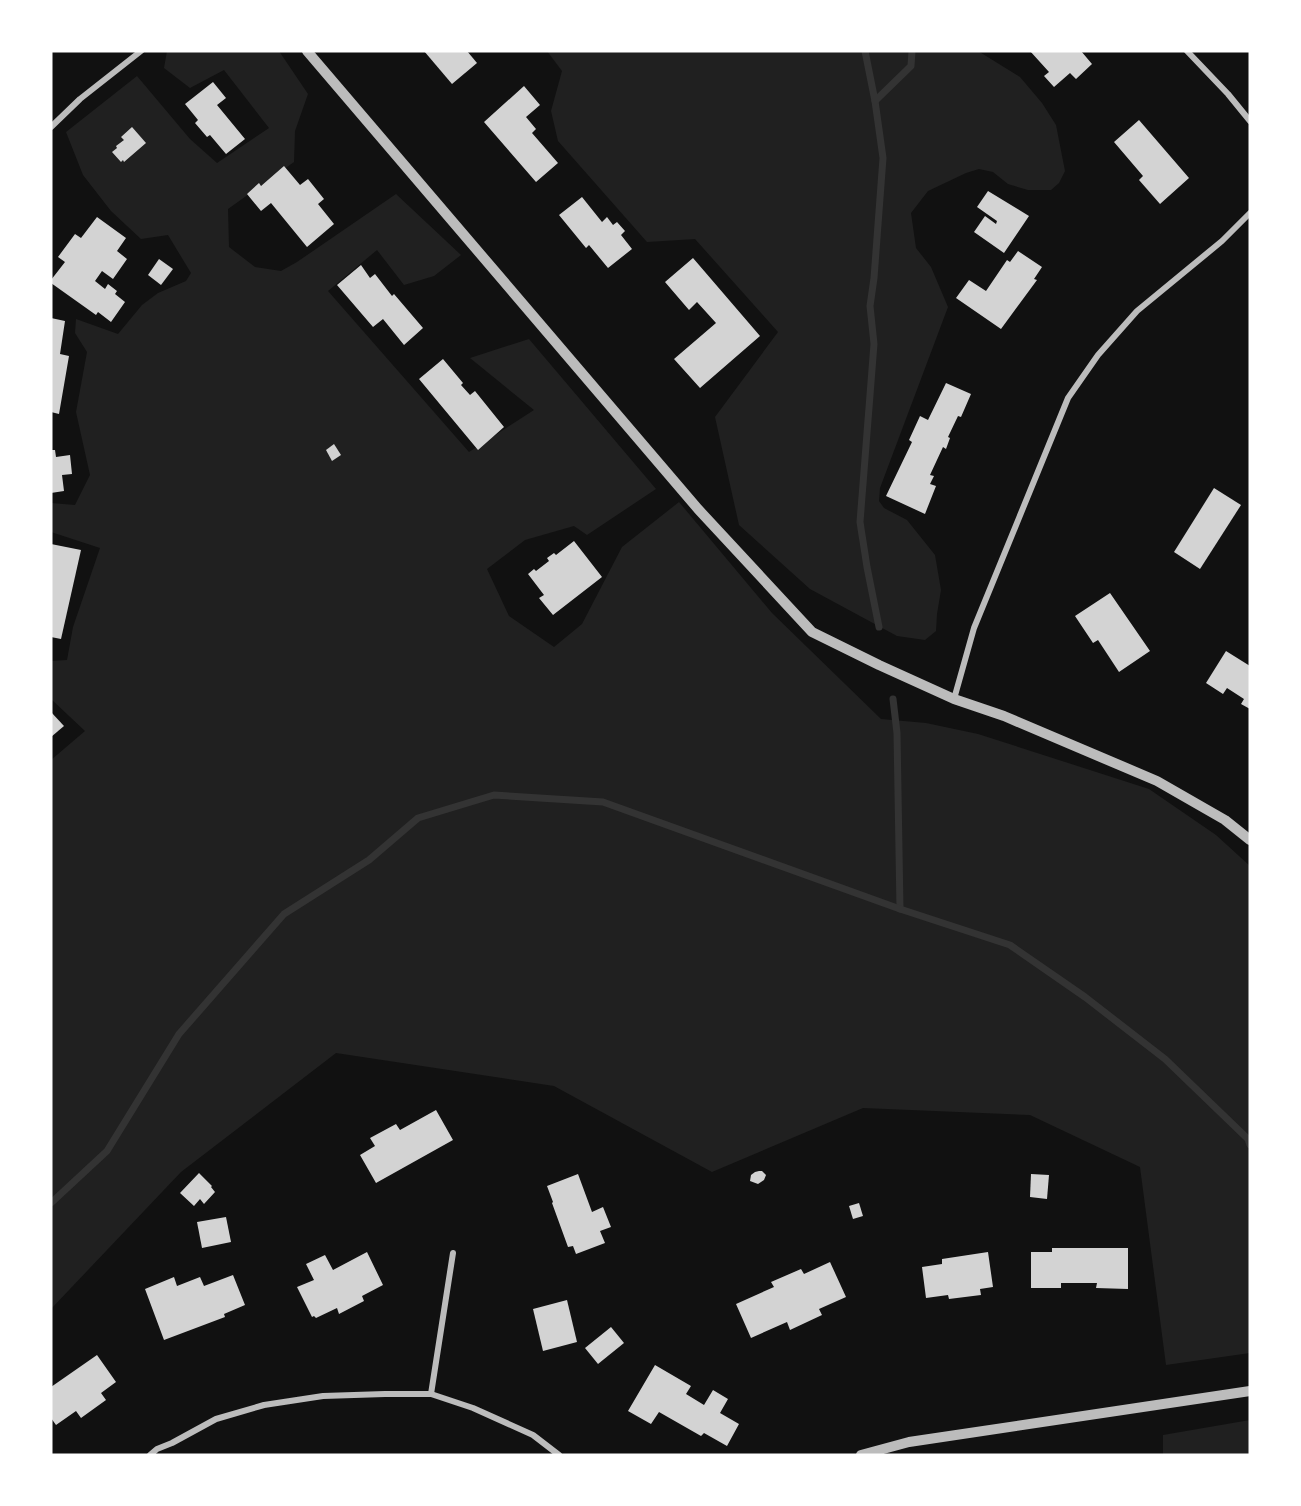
<svg xmlns="http://www.w3.org/2000/svg" width="1301" height="1506" viewBox="0 0 1301 1506" font-family="'Fira Sans',sans-serif">
  <style>
    .green { fill: #202020 }
    .lines { fill: none; stroke-linecap: round; stroke-linejoin: round }
    .stream { stroke: #333; stroke-width: 7 }
    .building { fill: #d3d3d3 }
    .minor { stroke: #bcbcbc; stroke-width: 6 }
    .tertiary { stroke: #bcbcbc; stroke-width: 10 }
  </style>
  <rect width="100%" height="100%" fill="#111"/>
  <!-- green -->
  <g class="green">
    <path d="M167,51H279L308,94L295,131L294,162L228,209L229,247L255,267L281,271L297,262L396,194L461,255L434,276L404,285L377,250L328,291L469,452L534,410L470,358L529,339L656,489L587,535L574,526L525,540L487,569L509,616L554,647L582,624L622,547L679,502L772,613L881,719L926,723L978,734L1149,789L1216,835L1250,866V1353L1166,1365L1140,1167L1030,1115L863,1108L712,1172L554,1086L336,1053L181,1172L51,1309V760L85,731L51,699V661L67,660L73,627L100,548L51,532V503L75,505L90,475L76,412L87,352L75,333L76,319L118,334L142,305L158,293L186,281L191,273L168,235L141,239L111,211L83,175L66,132L137,76L190,139L217,163L269,128L224,70L190,88L164,68Z"/>
    <path d="M547,51H978L1020,77L1042,103L1056,125L1065,171L1059,183L1051,190H1028L1008,184L993,172L979,169L966,173L928,191L911,213L916,248L931,267L948,307L880,488L879,501L884,508L907,520L935,555L941,590L937,614L936,631L925,640L897,636L810,589L739,525L715,417L778,332L695,239L647,242L558,141L551,111L562,71Z"/>
    <path d="M1250,1420V1455H1163V1435Z"/>
  </g>
  <g class="lines">
    <!-- stream -->
    <g class="stream">
      <path d="M865,51L875,101L883,158L874,278L870,306L874,344L860,522L867,567L879,627"/>
      <path d="M875,101L911,66L912,51"/>
      <path d="M893,699L897,733L900,909"/>
      <path d="M51,1203L107,1151L179,1034L284,914L369,860L418,818L494,795L603,802L900,909L1010,945L1085,997L1165,1059L1248,1139L1250,1145"/>
    </g>
  </g>
  <!-- building -->
  <g class="building">
    <path d="M424,51H467L477,63L452,84Z"/>
    <path d="M1030,51H1081L1092,64L1076,79L1070,73L1054,87L1044,76L1049,72Z"/>
    <path d="M213,82L226,98L217,105L245,139L226,154L210,135L207,137L195,123L198,120L185,104Z"/>
    <path d="M524,86L540,105L526,117L536,129L532,133L558,163L536,182L484,122Z"/>
    <path d="M1139,120L1189,178L1160,204L1139,180L1143,176L1114,142Z"/>
    <path d="M132,127L146,143L124,162L123,160L121,162L112,152L117,148L116,146L124,140L121,137Z"/>
    <path d="M284,166L300,185L308,179L324,199L318,204L334,224L307,247L271,203L261,211L247,194L259,183L261,186Z"/>
    <path d="M988,191L1029,216L1004,253L974,232L985,216L996,224L997,221L977,207Z"/>
    <path d="M582,197L602,222L607,217L613,225L617,222L625,231L621,235L632,249L608,268L589,245L586,248L559,215Z"/>
    <path d="M97,217L126,238L117,251L127,259L113,279L102,271L95,281L105,289L108,284L117,291L115,294L125,302L111,322L98,312L96,315L51,283V280L65,262L58,257L75,234L81,238Z"/>
    <path d="M1018,251L1042,267L1034,279L1037,280L1001,329L956,298L969,280L986,291L1007,260L1010,262Z"/>
    <path d="M693,258L760,336L700,388L674,359L716,323L697,302L689,310L665,282Z"/>
    <path d="M159,259L173,269L161,285L148,275Z"/>
    <path d="M361,265L370,278L375,274L392,296L394,294L423,328L404,345L383,319L373,327L337,285Z"/>
    <path d="M51,318L65,321L60,354L69,356L59,414L51,412Z"/>
    <path d="M443,359L463,383L461,385L470,395L475,391L504,427L478,450L419,379Z"/>
    <path d="M946,383L971,394L961,417L958,416L948,437L950,438L946,449L943,447L930,475L934,476L930,484L936,486L925,514L886,496L912,442L909,440L920,416L928,420Z"/>
    <path d="M334,444L341,455L332,461L326,450Z"/>
    <path d="M51,450H55L56,457L70,455L72,474L62,475L64,491L51,493Z"/>
    <path d="M1214,488L1241,505L1200,569L1174,552Z"/>
    <path d="M574,541L602,577L553,615L539,598L544,595L528,574L534,569L536,571L549,561L547,558L554,553L556,555Z"/>
    <path d="M51,544L81,550L61,639L51,637Z"/>
    <path d="M1110,593L1150,651L1119,672L1098,640L1093,643L1075,616Z"/>
    <path d="M1226,651L1250,666V709L1241,704L1244,699L1227,688L1223,694L1206,683Z"/>
    <path d="M51,712L64,726L51,737Z"/>
    <path d="M436,1110L453,1140L376,1183L360,1155L375,1146L370,1138L396,1124L400,1130Z"/>
    <path d="M759,1171H762L766,1175L764,1180L758,1184L750,1181L751,1175L755,1172Z"/>
    <path d="M199,1173L212,1186L211,1187L215,1192L204,1204L200,1199L194,1206L180,1193Z"/>
    <path d="M578,1174L592,1212L603,1207L611,1227L600,1231L605,1243L576,1254L573,1246L568,1247L552,1203L553,1202L547,1186Z"/>
    <path d="M1031,1174L1049,1175L1047,1199L1030,1197Z"/>
    <path d="M859,1203L863,1216L853,1219L849,1206Z"/>
    <path d="M226,1217L231,1242L202,1248L197,1222Z"/>
    <path d="M1052,1248H1128V1289L1096,1288L1097,1283H1061V1288H1031V1252H1052Z"/>
    <path d="M367,1252L383,1285L362,1296L364,1301L339,1314L337,1308L316,1318L314,1316L312,1317L297,1287L314,1280L306,1264L325,1255L333,1270Z"/>
    <path d="M988,1252L993,1287L980,1289L981,1295L949,1299L948,1295L926,1298L922,1267L942,1264V1259Z"/>
    <path d="M830,1262L846,1297L819,1309L822,1315L790,1330L787,1322L751,1338L736,1304L774,1287L771,1282L801,1269L804,1274Z"/>
    <path d="M233,1275L245,1305L224,1314L225,1317L164,1340L145,1289L174,1277L177,1286L200,1277L204,1286Z"/>
    <path d="M567,1300L577,1342L543,1351L533,1309Z"/>
    <path d="M611,1327L624,1343L598,1364L585,1348Z"/>
    <path d="M97,1355L116,1382L101,1393L106,1400L81,1418L76,1411L56,1425L51,1418V1387Z"/>
    <path d="M655,1365L691,1386L686,1394L704,1405L713,1390L728,1399L720,1413L739,1424L727,1446L704,1433L701,1436L659,1412L651,1424L628,1411Z"/>
  </g>
  <g class="lines">
    <!-- minor -->
    <g class="minor">
      <path d="M1187,51L1228,94L1250,121"/>
      <path d="M51,127L80,99L141,51"/>
      <path d="M954,699L974,628L1068,398L1098,355L1137,311L1222,241L1250,213"/>
      <path d="M431,1394L453,1253"/>
      <path d="M150,1455L157,1449L172,1443L216,1419L264,1405L323,1396L385,1394H431L473,1408L533,1435L559,1455"/>
    </g>
    <!-- tertiary -->
    <g class="tertiary">
      <path d="M307,51L698,509L812,632L879,665L954,699L1004,716L1157,781L1225,820L1250,840"/>
      <path d="M861,1455L909,1442L1250,1391"/>
    </g>
  </g>
  <!-- border -->
  <rect width="1301" height="1506" fill="none" stroke="#ffffff" stroke-width="105"/>
</svg>
